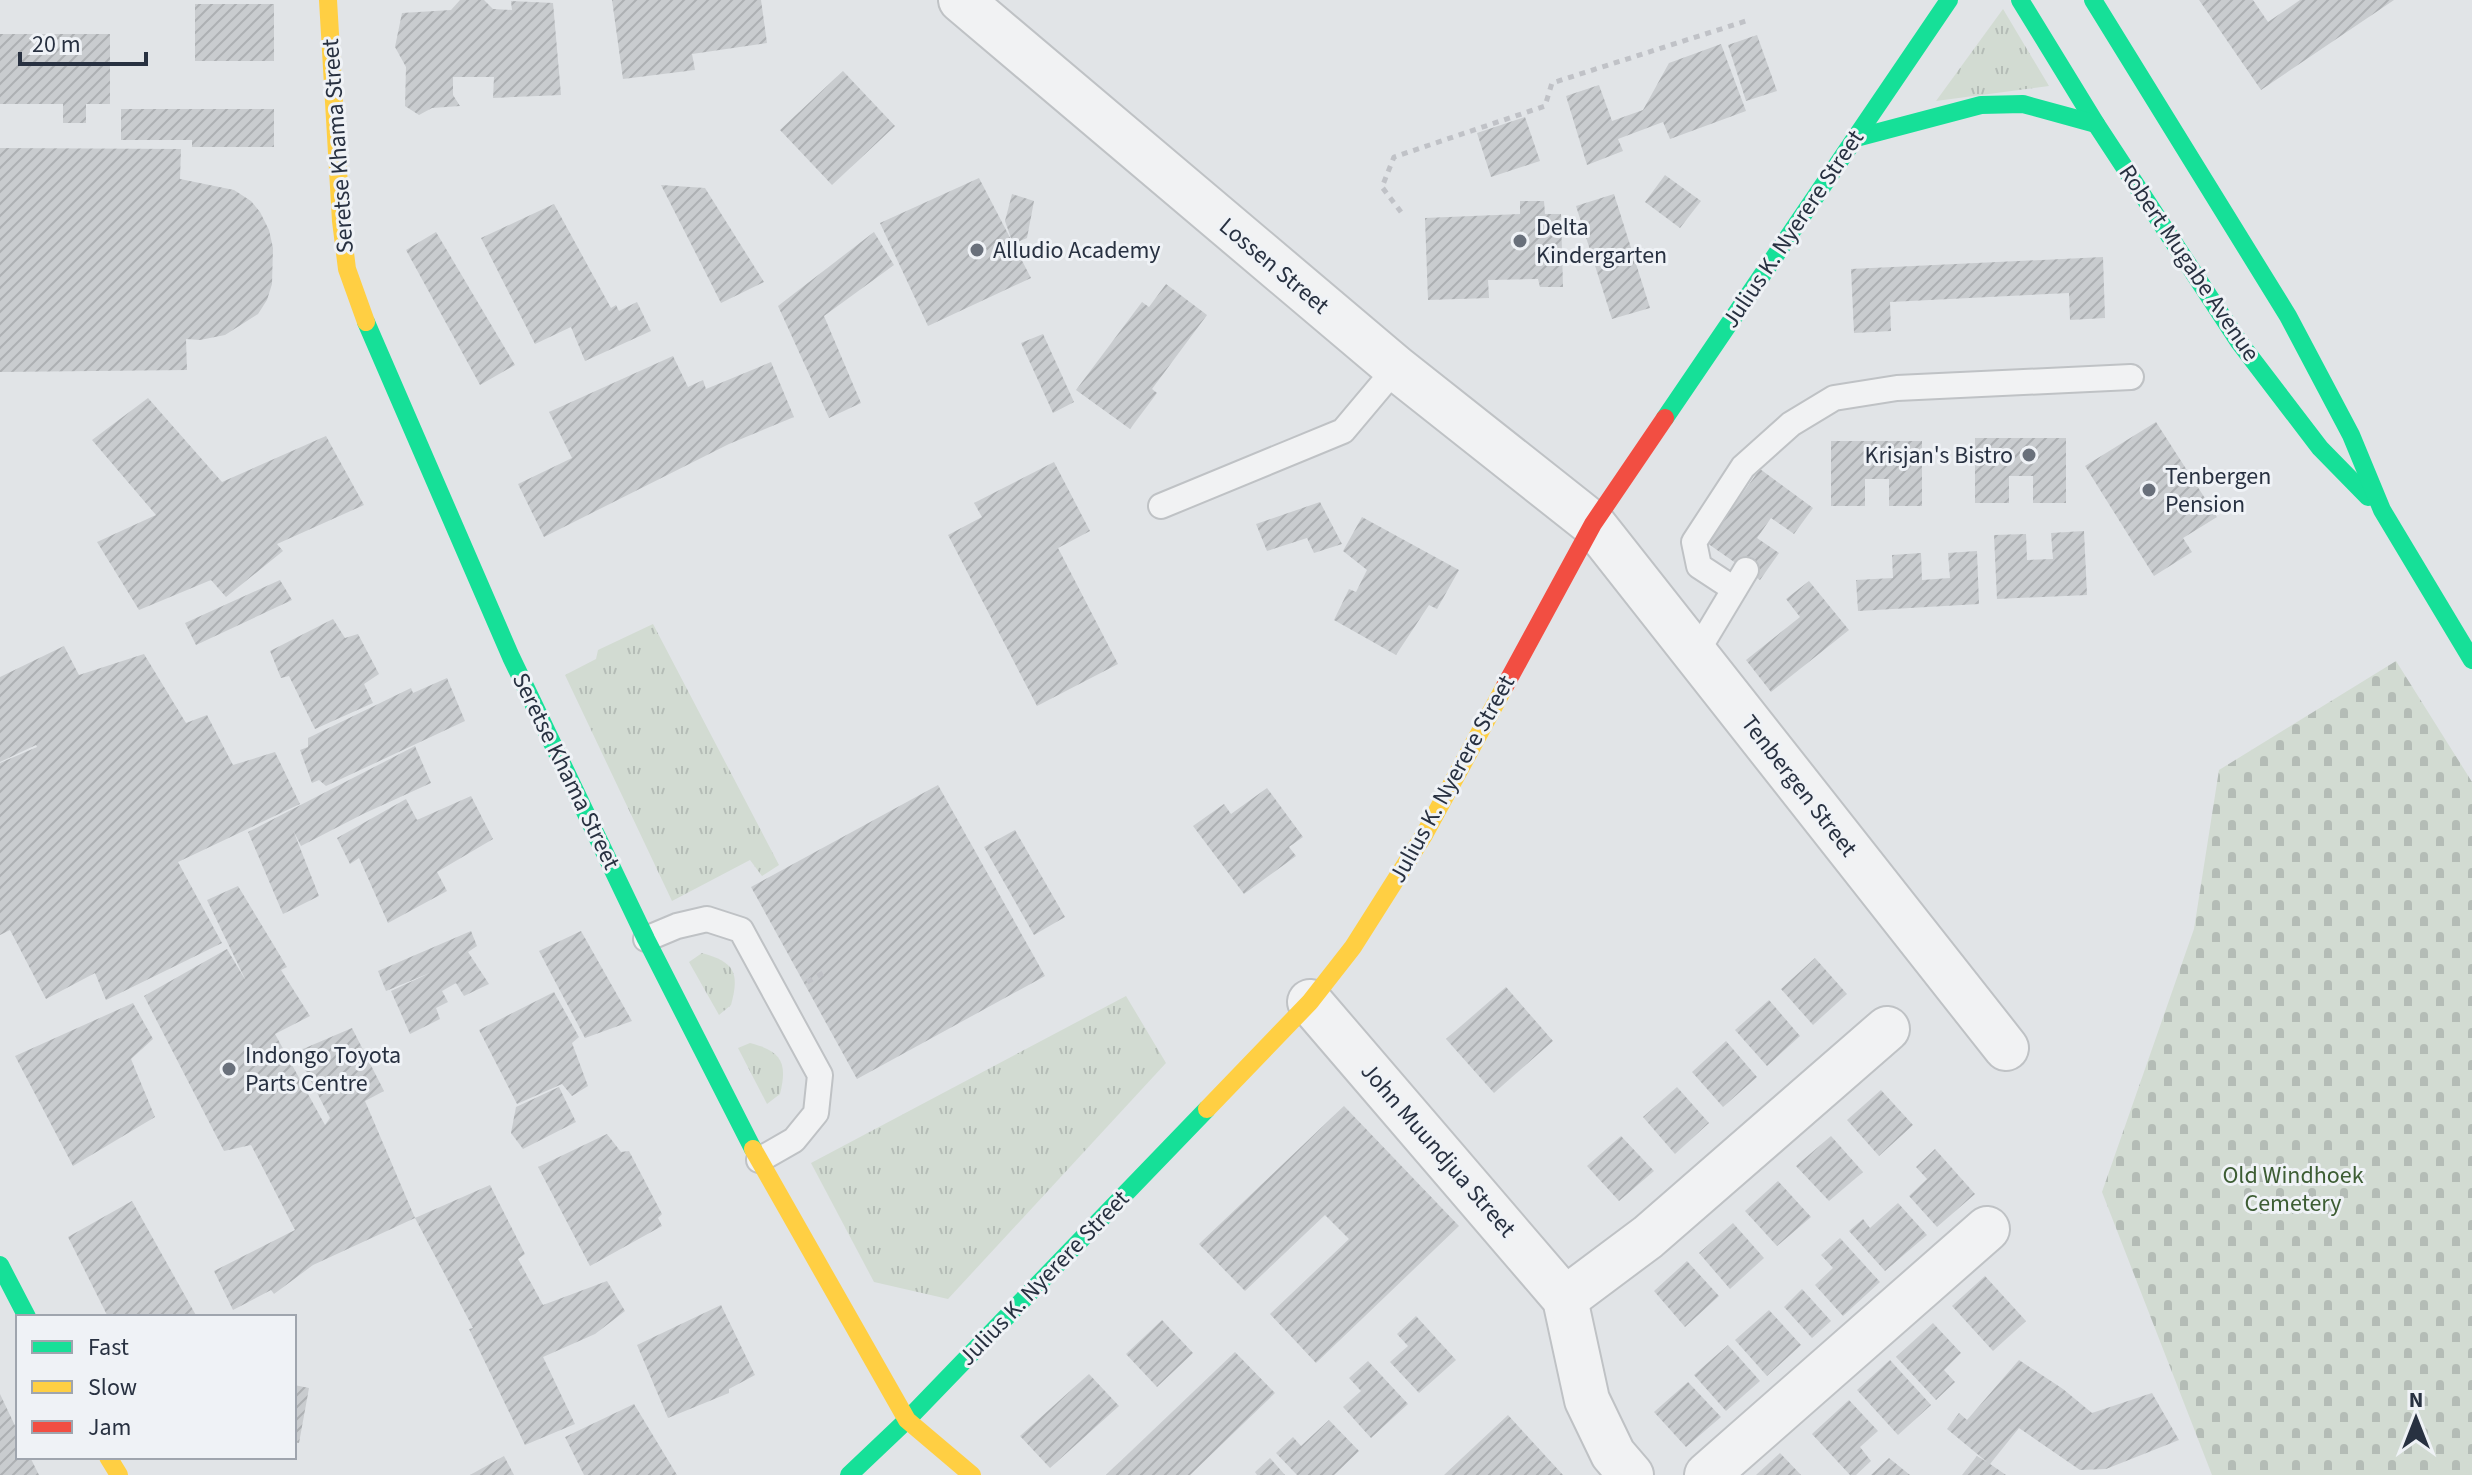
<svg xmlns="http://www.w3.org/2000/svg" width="2472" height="1475" viewBox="0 0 2472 1475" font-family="'Source Sans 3',sans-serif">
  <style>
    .grass { fill: url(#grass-tufts) }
    .cemetery { fill: url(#cemetery-stones) }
    .building { fill: url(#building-hatch) }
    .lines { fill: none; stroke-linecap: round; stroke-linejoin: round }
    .lane-casing { stroke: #bfc2c5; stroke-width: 28 }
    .street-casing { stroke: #bfc2c5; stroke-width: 48 }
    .path { stroke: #c0c2c7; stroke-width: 5; stroke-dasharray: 6 6; stroke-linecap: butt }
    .lane { stroke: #f1f2f3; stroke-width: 24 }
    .street { stroke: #f1f2f3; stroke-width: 44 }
    .fast { stroke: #16e098; stroke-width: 18 }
    .slow { stroke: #ffcf43; stroke-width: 18 }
    .jam { stroke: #f24e42; stroke-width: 18 }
    .poi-dot { fill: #69707b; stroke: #eff2f6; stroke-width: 3 }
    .labels { text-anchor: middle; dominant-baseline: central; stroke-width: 6; stroke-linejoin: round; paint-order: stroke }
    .street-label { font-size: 24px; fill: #283141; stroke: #eff2f6 }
    .poi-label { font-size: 24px; fill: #283141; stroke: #eff2f6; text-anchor: start }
    .park-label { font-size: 24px; fill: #3d5d34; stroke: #eff2f6 }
  </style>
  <defs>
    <pattern id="grass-tufts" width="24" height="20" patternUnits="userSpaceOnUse" patternTransform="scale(2)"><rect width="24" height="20" fill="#d2dbd2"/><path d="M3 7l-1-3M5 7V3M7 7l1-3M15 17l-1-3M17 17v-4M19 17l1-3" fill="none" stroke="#b4bcb6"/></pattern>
    <pattern id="cemetery-stones" width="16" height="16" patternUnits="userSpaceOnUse" patternTransform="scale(2)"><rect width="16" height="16" fill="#d2dbd2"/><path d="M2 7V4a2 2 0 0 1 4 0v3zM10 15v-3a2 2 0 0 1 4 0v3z" fill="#b4bcb6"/></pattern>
    <pattern id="building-hatch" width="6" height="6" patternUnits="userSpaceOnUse" patternTransform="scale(2)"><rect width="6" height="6" fill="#c9cccf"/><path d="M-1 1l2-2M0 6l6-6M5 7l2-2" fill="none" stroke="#adb0b3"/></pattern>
  </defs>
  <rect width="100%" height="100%" fill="#e1e4e7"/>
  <!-- grass -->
  <g class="grass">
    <path d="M2003,9L2049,86L1936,101Z"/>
    <path d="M653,624L779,865L762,876L750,860L672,901L565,675L596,659L598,650Z"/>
    <path d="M702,953C734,962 740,972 731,1005L719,1015L689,962Z"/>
    <path d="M1126,996L1166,1063L948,1299L874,1282L811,1163Z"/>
    <path d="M750,1043C781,1051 788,1062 780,1094L767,1104L738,1048Z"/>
  </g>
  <!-- cemetery -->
  <path class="cemetery" d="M2396,661L2472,782V1475H2212L2102,1192L2194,929L2219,770Z"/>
  <!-- building -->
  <g class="building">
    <path d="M460,0H484L493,9L512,10L511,1L553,3L561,95L493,98L494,77H453V95L460,106L432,108L419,115L405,106L406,67L395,47L402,13L451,10Z"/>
    <path d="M612,0H761L767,43L692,54L695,70L623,79Z"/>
    <path d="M2199,0H2253L2268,22L2300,0H2394L2261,90Z"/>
    <rect x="195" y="4" width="79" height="57"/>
    <path d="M0,34H110V104H86V123H63V104H0Z"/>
    <path d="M1757,35L1777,91L1746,101L1728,45Z"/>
    <path d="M1721,44L1746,111L1670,139L1663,122L1618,139L1623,151L1587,165L1566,96L1599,85L1612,121L1643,110L1669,63Z"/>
    <path d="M843,71L895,126L832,185L780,130Z"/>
    <path d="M121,109H274V147H192V140H121Z"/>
    <path d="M1525,117L1540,161L1491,177L1477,133Z"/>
    <path d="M0,148L181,149L180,179L234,190L251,201L260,212L269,230L273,248L272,284L267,300L258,314L225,335L200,340L186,339L187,370L0,372Z"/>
    <path d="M1665,175L1701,201L1680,228L1645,202Z"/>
    <path d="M979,178L1031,278L928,326L880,223Z"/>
    <path d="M661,185L705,188L764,282L721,303Z"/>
    <path d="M1012,194L1034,201L1027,238L1013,244L1005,221Z"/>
    <path d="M1614,194L1650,308L1612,319L1576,206Z"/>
    <path d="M1520,201H1544L1545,214H1561L1563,287H1540L1538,279L1488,280L1489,298L1428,300L1425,218L1520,214Z"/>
    <path d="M554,204L611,308L616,305L619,311L637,302L651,331L585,361L571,327L535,344L481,238Z"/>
    <path d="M436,232L515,365L480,385L406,250Z"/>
    <path d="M874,232L894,265L824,316L861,403L829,418L778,306Z"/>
    <path d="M2103,257L2105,318L2070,320L2069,293L1890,302L1891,331L1854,333L1851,269Z"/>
    <path d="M1166,284L1207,315L1152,389L1157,393L1130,429L1076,390L1142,302L1149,307Z"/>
    <path d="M1043,334L1074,402L1053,413L1021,343Z"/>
    <path d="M673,356L688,387L703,380L706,389L771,362L794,417L729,444L544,537L518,484L572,458L549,412Z"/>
    <path d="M148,398L222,482L326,436L364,505L277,544L283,551L226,597L211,580L139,610L97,542L156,515L92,440Z"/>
    <path d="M2156,422L2217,517L2183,538L2192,552L2154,576L2085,466Z"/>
    <path d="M1975,438H2066V503H2033V476H2009V503H1975Z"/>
    <path d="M1831,441H1922V506H1889V479H1865V506H1831Z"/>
    <path d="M1054,462L1090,531L1058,548L1118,664L1037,706L948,535L982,517L974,503Z"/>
    <path d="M1760,469L1813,508L1794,534L1771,518L1757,538L1779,553L1760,580L1707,543Z"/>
    <path d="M1320,502L1342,544L1314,553L1307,538L1267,551L1256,524Z"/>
    <path d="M1362,517L1459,570L1437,609L1429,605L1396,655L1334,620L1349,589L1356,592L1367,570L1343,551Z"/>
    <path d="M2084,531L2087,595L1997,599L1994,535L2026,534L2027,560L2053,559L2051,533Z"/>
    <path d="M1977,551L1979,604L1858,611L1856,580L1893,578L1892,555L1921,553L1922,580L1950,578L1948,553Z"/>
    <path d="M280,580L292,600L196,645L185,623Z"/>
    <path d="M1809,581L1849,630L1771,692L1746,660L1800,617L1786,599Z"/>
    <path d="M333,619L345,638L358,634L379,674L364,684L373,703L315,729L289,676L281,678L270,651Z"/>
    <path d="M64,646L79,675L144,654L186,723L207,715L233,765L275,752L300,804L178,862L222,943L106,1000L95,973L46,999L10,930L0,935V763L37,747L36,745L0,762V677Z"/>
    <path d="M447,678L465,721L326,786L319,780L312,783L300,750L308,747V738L411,688L413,693Z"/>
    <path d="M415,746L431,783L363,814L301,846L293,830L319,896L283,914L248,832Z"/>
    <path d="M938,785L1045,976L857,1079L751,887Z"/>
    <path d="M1267,788L1303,837L1289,847L1296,856L1244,894L1193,826L1224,804L1231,814Z"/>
    <path d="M471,796L493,839L437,872L447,891L388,923L359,858L350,864L337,838L406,799L417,820Z"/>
    <path d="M1015,830L1065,917L1034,935L984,847Z"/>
    <path d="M238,886L287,967L281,970L310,1016L275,1034L325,1125L330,1118L296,1052L352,1028L384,1091L365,1101L415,1218L313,1265L274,1294L271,1290L233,1310L214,1271L295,1230L251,1145L224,1151L144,996L227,949L246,981L207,900Z"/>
    <path d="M471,931L477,946L468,952L489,984L464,996L456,983L442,991L448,1002L436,1008L440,1019L410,1034L391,991L432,972L386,991L378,971Z"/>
    <path d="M581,931L632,1021L585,1038L539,951Z"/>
    <path d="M1815,958L1847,994L1813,1025L1781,989Z"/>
    <path d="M1506,987L1553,1041L1494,1093L1446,1039Z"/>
    <path d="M554,992L579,1037L572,1043L588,1086L572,1096L562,1084L517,1104L479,1030Z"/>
    <path d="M1769,1000L1800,1036L1767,1066L1735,1030Z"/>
    <path d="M133,1003L153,1039L131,1059L155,1117L73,1166L15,1056Z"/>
    <path d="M1726,1041L1757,1077L1723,1107L1692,1072Z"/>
    <path d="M559,1087L576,1122L523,1149L511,1133L516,1107Z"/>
    <path d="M1677,1087L1709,1123L1675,1154L1643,1117Z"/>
    <path d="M1881,1090L1913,1125L1879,1156L1847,1120Z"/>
    <path d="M1344,1106L1459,1226L1316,1363L1270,1314L1349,1239L1325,1215L1245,1291L1199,1244Z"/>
    <path d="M607,1134L621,1152L629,1151L662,1214L658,1218L662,1226L590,1266L538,1167Z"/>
    <path d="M1621,1136L1654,1171L1619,1201L1587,1166Z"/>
    <path d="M1831,1136L1863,1172L1829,1201L1796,1166Z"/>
    <path d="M1935,1149L1975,1194L1937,1227L1909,1196L1927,1179L1916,1167Z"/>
    <path d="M1778,1181L1811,1217L1777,1246L1745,1211Z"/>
    <path d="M490,1185L525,1254L518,1259L543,1305L607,1281L625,1311L595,1334L543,1357L575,1424L525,1445L469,1329L473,1328L415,1218Z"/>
    <path d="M132,1201L197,1317H108L68,1237Z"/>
    <path d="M1898,1203L1927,1235L1885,1271L1849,1231L1863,1219L1870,1228Z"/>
    <path d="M1733,1223L1764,1258L1730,1289L1699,1253Z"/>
    <path d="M1840,1238L1880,1282L1843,1316L1815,1285L1833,1268L1821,1255Z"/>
    <path d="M1687,1261L1719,1296L1685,1327L1654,1291Z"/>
    <path d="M1985,1276L2026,1321L1993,1351L1952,1306Z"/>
    <path d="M1802,1289L1831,1321L1812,1338L1784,1307Z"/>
    <path d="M721,1305L755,1375L729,1389V1393L668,1418L637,1345Z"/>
    <path d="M1769,1310L1801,1345L1767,1376L1735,1340Z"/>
    <path d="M1416,1316L1456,1360L1419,1393L1390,1362L1408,1346L1397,1334Z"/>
    <path d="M1162,1320L1193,1353L1157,1387L1126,1354Z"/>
    <path d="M1933,1323L1961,1353L1944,1370L1955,1382L1936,1400L1896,1357Z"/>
    <path d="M1728,1345L1760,1381L1726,1411L1694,1375Z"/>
    <path d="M1235,1352L1275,1393L1190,1475H1106Z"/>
    <path d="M1890,1360L1931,1405L1898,1435L1857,1390Z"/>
    <path d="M2019,1360L2063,1389L2092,1413L2152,1393L2179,1440L2106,1469L2080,1470L2019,1428L1990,1464L2006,1475H1962L1977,1456L1987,1462L1947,1429L1959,1413L1967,1420Z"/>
    <path d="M1368,1361L1408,1404L1371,1438L1343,1407L1361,1391L1349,1378Z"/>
    <path d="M1089,1374L1119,1406L1050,1468L1020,1436Z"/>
    <path d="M1688,1382L1721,1417L1686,1447L1654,1412Z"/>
    <path d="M294,1385L309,1388L299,1443L294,1442Z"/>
    <path d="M0,1394L18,1432V1457H30L39,1475H0Z"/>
    <path d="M1849,1400L1878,1431L1860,1447L1871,1461L1856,1475H1850L1812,1434Z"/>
    <path d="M634,1404L677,1475H584L565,1437Z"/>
    <path d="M1508,1415L1563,1475H1444Z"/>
    <path d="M1329,1420L1359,1451L1334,1475H1297L1276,1453L1293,1437L1301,1446Z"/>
    <path d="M1780,1453L1801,1475H1756Z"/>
    <path d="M504,1456L514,1475H470Z"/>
    <path d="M1270,1458L1285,1475H1257L1255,1472Z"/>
    <path d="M1889,1458L1910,1475H1871Z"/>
  </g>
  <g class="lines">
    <defs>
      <g id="lane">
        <path d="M1161,506L1343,431L1396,368"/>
        <path d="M1734,589L1699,566L1694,542L1743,467L1791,424L1834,398L1897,388L2131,377"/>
        <path d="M1695,655L1746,570"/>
        <path d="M646,939L677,926L707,919L741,930L820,1075L816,1113L794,1140L759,1160"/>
      </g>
      <g id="street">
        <path d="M961,0L1396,368L1593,524L2006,1048"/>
        <path d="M1310,1002L1565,1299L1587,1400L1613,1454L1631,1475"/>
        <path d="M1565,1299L1648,1237L1887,1029"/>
        <path d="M1707,1475L1987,1229"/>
      </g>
    </defs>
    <!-- lane casing -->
    <use href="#lane" class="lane-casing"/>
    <!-- street casing -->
    <use href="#street" class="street-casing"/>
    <!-- path -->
    <g class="path">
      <path d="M1401,212L1382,187L1394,157L1545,106L1552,83L1749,20"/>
      <path d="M807,982L825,972"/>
    </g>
    <!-- lane -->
    <use href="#lane" class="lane"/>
    <!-- street -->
    <use href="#street" class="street"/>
    <!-- fast -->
    <g class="fast">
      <path d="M2020,0L2096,124L2239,342L2320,448L2368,497"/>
      <path d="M2093,0L2288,316L2351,435L2382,510L2472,660"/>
      <path d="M1856,138L1981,105L2023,104L2096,124"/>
      <path d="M366,322L511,657L646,939L753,1149"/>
      <path d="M1665,418L1949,0"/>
      <path d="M0,1265L27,1317"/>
      <path d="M849,1475L907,1420L1207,1109"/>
    </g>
    <!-- slow -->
    <g class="slow">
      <path d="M328,0L341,221L347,269L366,322"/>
      <path d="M1207,1109L1310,1002L1353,947L1424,835L1505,686"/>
      <path d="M753,1149L907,1420L972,1475"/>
      <path d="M108,1457L119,1475"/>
    </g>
    <!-- jam -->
    <path class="jam" d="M1505,686L1593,524L1665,418"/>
  </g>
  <!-- markers -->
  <g class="poi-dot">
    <circle cx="1520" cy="241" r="8"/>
    <circle cx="977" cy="250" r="8"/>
    <circle cx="2029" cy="455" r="8"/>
    <circle cx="2149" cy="490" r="8"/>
    <circle cx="229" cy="1069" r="8"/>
  </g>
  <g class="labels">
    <!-- street labels -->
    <g class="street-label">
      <text transform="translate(338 146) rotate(-94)">Seretse Khama Street</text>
      <text transform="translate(1793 229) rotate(-56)">Julius K. Nyerere Street</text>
      <text transform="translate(2189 263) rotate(56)">Robert Mugabe Avenue</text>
      <text transform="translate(1274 266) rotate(40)">Lossen Street</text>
      <text transform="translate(566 771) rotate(64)">Seretse Khama Street</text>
      <text transform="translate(1452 779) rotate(-61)">Julius K. Nyerere Street</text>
      <text transform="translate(1799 786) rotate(52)">Tenbergen Street</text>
      <text transform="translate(1438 1150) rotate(49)">John Muundjua Street</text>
      <text transform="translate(1044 1278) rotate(-46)">Julius K. Nyerere Street</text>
    </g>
    <!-- poi labels -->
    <g class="poi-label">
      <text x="1536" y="227">Delta<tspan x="1536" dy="28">Kindergarten</tspan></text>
      <text x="993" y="250">Alludio Academy</text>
      <text x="2013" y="455" text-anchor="end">Krisjan's Bistro</text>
      <text x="2165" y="476">Tenbergen<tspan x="2165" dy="28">Pension</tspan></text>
      <text x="245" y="1055">Indongo Toyota<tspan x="245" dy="28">Parts Centre</tspan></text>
    </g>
    <!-- park labels -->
    <g class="park-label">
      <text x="2293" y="1175">Old Windhoek<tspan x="2293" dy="28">Cemetery</tspan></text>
    </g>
  </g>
  <!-- legend -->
  <rect x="16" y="1315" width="280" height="144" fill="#eff2f6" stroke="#9fa5ae" stroke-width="2"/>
  <rect x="32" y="1341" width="40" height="12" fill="#16e098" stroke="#9fa5ae" stroke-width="2"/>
  <text x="88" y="1355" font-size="24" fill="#283141">Fast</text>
  <rect x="32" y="1381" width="40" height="12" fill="#ffcf43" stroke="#9fa5ae" stroke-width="2"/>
  <text x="88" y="1395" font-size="24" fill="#283141">Slow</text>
  <rect x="32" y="1421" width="40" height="12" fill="#f24e42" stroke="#9fa5ae" stroke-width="2"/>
  <text x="88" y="1435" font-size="24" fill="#283141">Jam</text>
  <!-- north arrow -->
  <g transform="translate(2416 1419)" stroke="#eff2f6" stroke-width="6" paint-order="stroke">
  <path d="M0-6L14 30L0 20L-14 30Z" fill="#283141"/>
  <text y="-12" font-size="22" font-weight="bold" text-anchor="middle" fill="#283141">N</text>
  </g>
  <!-- scale -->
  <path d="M20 52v12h126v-12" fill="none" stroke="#283141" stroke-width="4"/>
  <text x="32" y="52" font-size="24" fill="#283141" stroke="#eff2f6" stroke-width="6" paint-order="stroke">20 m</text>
</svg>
